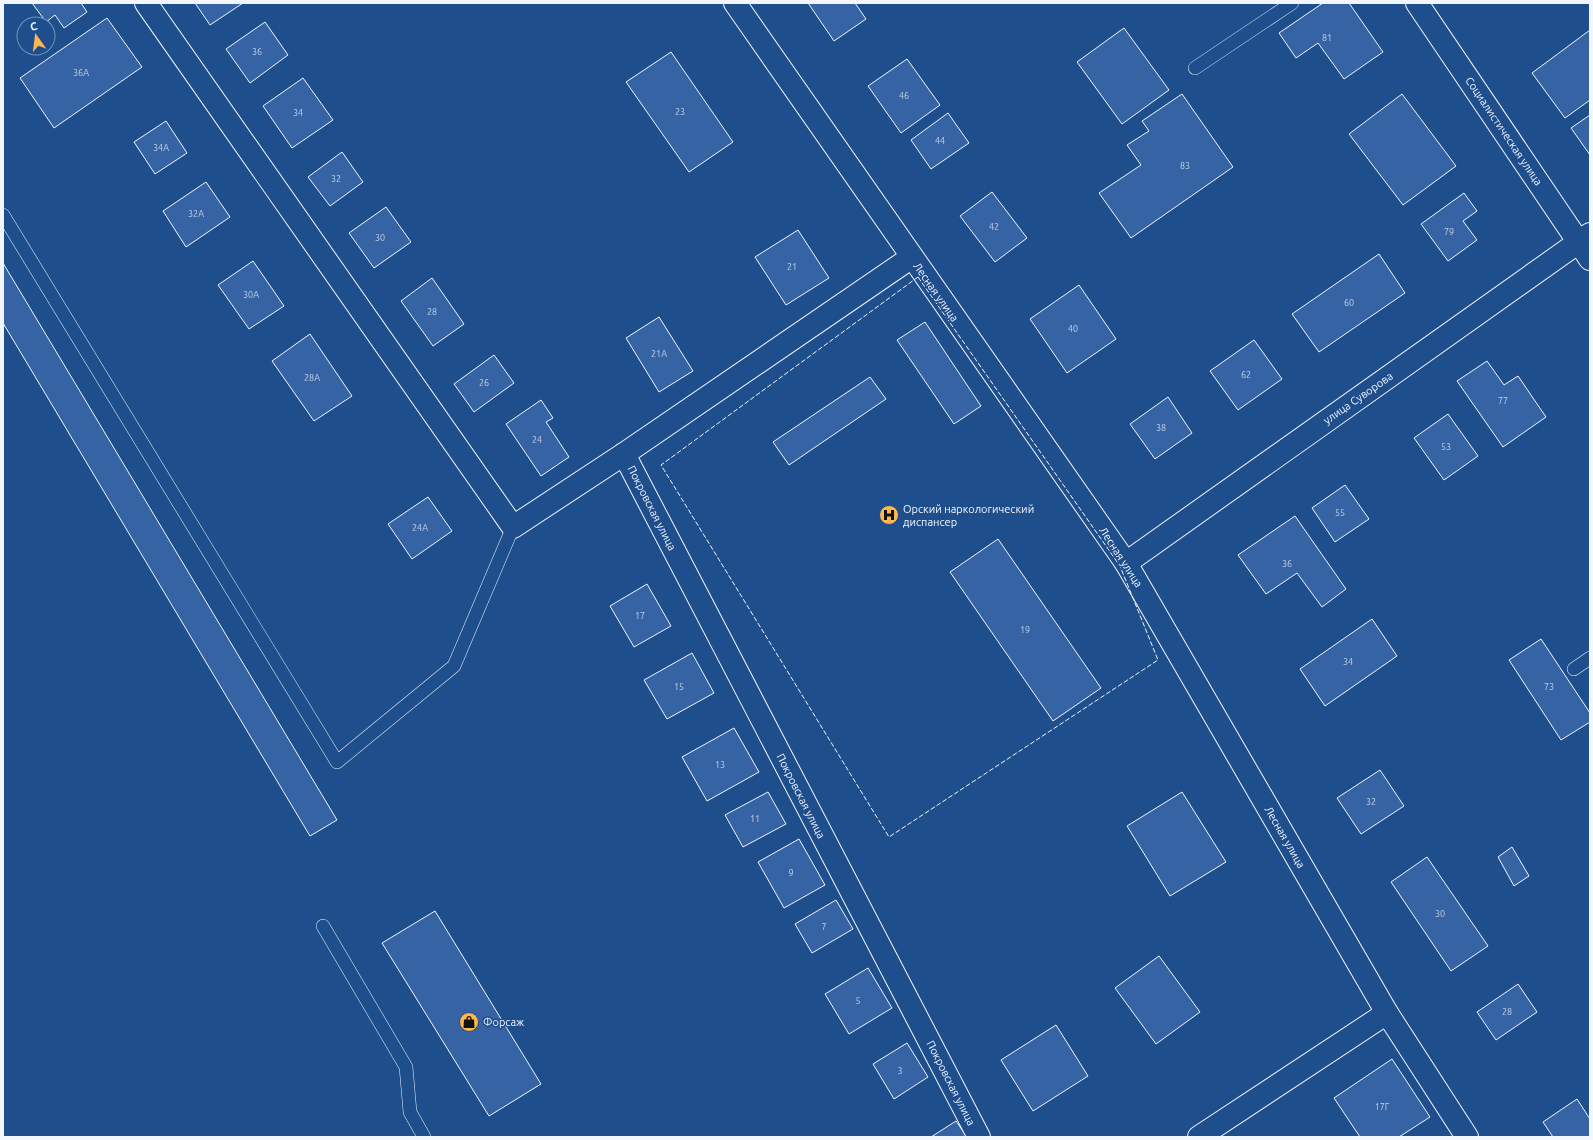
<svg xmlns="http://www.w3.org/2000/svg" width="1593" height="1140" viewBox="0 0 1593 1140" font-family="Ubuntu,sans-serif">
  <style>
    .building { fill: #3563a3; stroke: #f2f6ff }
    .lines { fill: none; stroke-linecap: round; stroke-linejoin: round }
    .service-casing { stroke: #f2f6ff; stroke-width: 14 }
    .minor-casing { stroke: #f2f6ff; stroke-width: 24 }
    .service { stroke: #1f4e8c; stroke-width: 13 }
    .minor { stroke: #1f4e8c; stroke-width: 22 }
    .fence { stroke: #f2f6ff; stroke-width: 1; stroke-dasharray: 5 2; stroke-linecap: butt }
    .labels { text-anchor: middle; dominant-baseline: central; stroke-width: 3; stroke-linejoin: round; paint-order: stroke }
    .number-label { font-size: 9px; fill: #c3d1e8 }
    .street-label { font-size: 11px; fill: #f2f6ff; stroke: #1f4e8c }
    .poi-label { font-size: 11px; fill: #f2f6ff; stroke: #1f4e8c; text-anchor: start }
  </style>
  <rect width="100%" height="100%" fill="#1f4e8c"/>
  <!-- building -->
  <g class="building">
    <path d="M32,3H81L87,12L64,28L55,15L46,22Z"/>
    <path d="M195,3H243L210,25Z"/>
    <path d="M808,3H855L866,19L834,41Z"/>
    <path d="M1323,3H1349L1383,52L1344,79L1318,43L1296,58L1279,33Z"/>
    <path d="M107,18L142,67L54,128L20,78Z"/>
    <path d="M265,22L288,55L250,83L226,49Z"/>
    <path d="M1124,28L1169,90L1122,124L1077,62Z"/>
    <path d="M1590,30V100L1565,118L1532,73Z"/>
    <path d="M671,52L733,142L689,172L626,82Z"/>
    <path d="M907,59L940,105L901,133L868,86Z"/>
    <path d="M303,78L333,120L292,148L263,106Z"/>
    <path d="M1182,94L1233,167L1131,238L1099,193L1141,165L1127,145L1149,131L1142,121Z"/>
    <path d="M1402,94L1456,166L1403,205L1349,134Z"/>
    <path d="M948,113L969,143L931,169L911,140Z"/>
    <path d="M1590,115V155L1571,128Z"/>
    <path d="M166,121L187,153L155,174L134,142Z"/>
    <path d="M342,152L363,182L330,206L308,177Z"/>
    <path d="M206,182L230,217L186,247L163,211Z"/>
    <path d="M992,192L1027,238L995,262L960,216Z"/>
    <path d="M1464,193L1477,211L1463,221L1477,240L1448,261L1421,224Z"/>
    <path d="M386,207L411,242L374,268L349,233Z"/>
    <path d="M798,230L829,278L786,305L755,257Z"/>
    <path d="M1379,254L1405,293L1319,352L1292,314Z"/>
    <path d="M253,261L284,306L249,329L218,285Z"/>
    <path d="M3,263L337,820L310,836L3,323Z"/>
    <path d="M432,278L464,324L433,346L401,301Z"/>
    <path d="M1079,285L1116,339L1067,373L1030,319Z"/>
    <path d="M659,317L693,371L659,392L626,338Z"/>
    <path d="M925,322L981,406L954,424L897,340Z"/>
    <path d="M310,334L352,396L314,421L272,361Z"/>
    <path d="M1254,340L1282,379L1238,410L1210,371Z"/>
    <path d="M494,355L514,383L474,412L454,384Z"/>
    <path d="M1487,361L1504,385L1518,376L1546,417L1503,447L1457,381Z"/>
    <path d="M870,377L886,399L789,465L773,442Z"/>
    <path d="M1168,397L1192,433L1155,459L1130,424Z"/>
    <path d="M541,400L553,418L546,422L569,457L541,476L506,424Z"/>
    <path d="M1448,414L1478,456L1444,480L1414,438Z"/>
    <path d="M1345,485L1369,519L1335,542L1312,508Z"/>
    <path d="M428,497L452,531L412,559L388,524Z"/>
    <path d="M1295,516L1346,589L1322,607L1297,573L1266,594L1238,555Z"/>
    <path d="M998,539L1101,688L1053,721L950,572Z"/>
    <path d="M647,584L671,626L634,647L610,606Z"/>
    <path d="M1372,619L1397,656L1325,706L1300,669Z"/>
    <path d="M1541,639L1590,713V722L1561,740L1509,660Z"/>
    <path d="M692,653L714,693L667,719L644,680Z"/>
    <path d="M734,728L759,772L707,801L682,757Z"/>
    <path d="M1380,770L1404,806L1361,834L1337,798Z"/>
    <path d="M768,792L786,824L743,847L725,815Z"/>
    <path d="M1182,792L1226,862L1170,896L1127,826Z"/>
    <path d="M799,839L825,885L784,908L758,862Z"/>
    <path d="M1512,847L1529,876L1514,886L1498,857Z"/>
    <path d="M1427,857L1488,946L1451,971L1391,882Z"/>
    <path d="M836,900L853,929L812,953L795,924Z"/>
    <path d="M435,911L541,1084L489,1116L382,943Z"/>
    <path d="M1159,956L1200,1012L1156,1044L1115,988Z"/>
    <path d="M868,968L892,1008L849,1034L825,994Z"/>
    <path d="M1518,984L1537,1012L1496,1040L1477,1012Z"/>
    <path d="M1056,1025L1088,1076L1033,1111L1001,1060Z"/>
    <path d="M907,1043L928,1077L894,1099L873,1064Z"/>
    <path d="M1392,1059L1430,1117L1399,1137H1360L1334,1098Z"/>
    <path d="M1577,1099L1590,1119V1137H1553L1543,1122Z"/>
    <path d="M956,1121L967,1137H931Z"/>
  </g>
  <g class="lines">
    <defs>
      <g id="service">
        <path d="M1195,68L1292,3"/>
        <path d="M3,215L337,762L454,666L513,527"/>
        <path d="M1574,669L1590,658"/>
        <path d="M323,926L406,1067L410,1112L424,1137"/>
      </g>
      <g id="minor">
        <path d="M146,3L513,527L624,454L912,257"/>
        <path d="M735,3L1126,563L1387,1013L1467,1137"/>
        <path d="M1417,3L1590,259"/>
        <path d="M624,454L979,1137"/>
        <path d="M1126,563L1590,234"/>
        <path d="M1199,1137L1387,1013"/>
      </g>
    </defs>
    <!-- service casing -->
    <use href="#service" class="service-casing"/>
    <!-- minor casing -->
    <use href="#minor" class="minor-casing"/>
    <!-- service -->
    <use href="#service" class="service"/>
    <!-- minor -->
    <use href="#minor" class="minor"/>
    <!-- fence -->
    <path class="fence" d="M918,277L1120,566L1158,660L889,837L661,465Z"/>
  </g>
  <!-- icons -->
  <defs>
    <symbol id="hospital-disc" viewBox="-11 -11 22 22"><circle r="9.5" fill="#ffb74d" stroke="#1f4e8c"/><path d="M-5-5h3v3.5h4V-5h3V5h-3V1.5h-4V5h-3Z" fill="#111"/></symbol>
    <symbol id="shop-disc" viewBox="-11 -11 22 22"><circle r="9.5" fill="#ffb74d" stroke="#1f4e8c"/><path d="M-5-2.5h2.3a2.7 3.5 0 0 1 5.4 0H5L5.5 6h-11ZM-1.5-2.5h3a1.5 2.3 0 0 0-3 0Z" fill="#111"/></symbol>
  </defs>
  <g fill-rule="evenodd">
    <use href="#hospital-disc" x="878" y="504" width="22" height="22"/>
    <use href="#shop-disc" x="458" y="1011" width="22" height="22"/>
  </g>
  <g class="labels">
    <!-- number labels -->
    <g class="number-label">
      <text x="1327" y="38">81</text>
      <text x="257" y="52">36</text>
      <text x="81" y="73">36А</text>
      <text x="904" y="96">46</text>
      <text x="680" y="112">23</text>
      <text x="298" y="113">34</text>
      <text x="940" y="141">44</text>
      <text x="161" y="148">34А</text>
      <text x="1185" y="166">83</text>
      <text x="336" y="179">32</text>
      <text x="196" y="214">32А</text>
      <text x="994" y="227">42</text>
      <text x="1449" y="232">79</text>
      <text x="380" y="238">30</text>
      <text x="792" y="267">21</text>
      <text x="251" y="295">30А</text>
      <text x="1349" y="303">60</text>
      <text x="432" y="312">28</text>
      <text x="1073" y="329">40</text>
      <text x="659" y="354">21А</text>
      <text x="1246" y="375">62</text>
      <text x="312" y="378">28А</text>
      <text x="484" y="383">26</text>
      <text x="1503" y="401">77</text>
      <text x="1161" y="428">38</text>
      <text x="537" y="440">24</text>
      <text x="1446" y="447">53</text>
      <text x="1340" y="513">55</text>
      <text x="420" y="528">24А</text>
      <text x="1287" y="564">36</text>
      <text x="640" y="616">17</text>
      <text x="1025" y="630">19</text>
      <text x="1348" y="662">34</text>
      <text x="679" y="687">15</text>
      <text x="1549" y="687">73</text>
      <text x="720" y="765">13</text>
      <text x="1371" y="802">32</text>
      <text x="755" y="819">11</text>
      <text x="791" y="873">9</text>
      <text x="1440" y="914">30</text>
      <text x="824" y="927">7</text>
      <text x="858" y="1001">5</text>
      <text x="1507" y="1012">28</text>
      <text x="900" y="1071">3</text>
      <text x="1382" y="1107">17Г</text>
    </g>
    <!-- street labels -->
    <g class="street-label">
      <text transform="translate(1504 131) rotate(56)">Социалистическая улица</text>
      <text transform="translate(936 292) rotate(55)">Лесная улица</text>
      <text transform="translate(1358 398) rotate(-35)">улица Суворова</text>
      <text transform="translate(652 508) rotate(63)">Покровская улица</text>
      <text transform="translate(1121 557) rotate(57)">Лесная улица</text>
      <text transform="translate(801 796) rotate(63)">Покровская улица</text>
      <text transform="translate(1285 837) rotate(60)">Лесная улица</text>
      <text transform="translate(951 1083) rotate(63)">Покровская улица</text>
    </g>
    <!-- poi labels -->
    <g class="poi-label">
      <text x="903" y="509">Орский наркологический<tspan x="903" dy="13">диспансер</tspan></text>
      <text x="483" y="1022">Форсаж</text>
    </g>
  </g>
  <!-- border -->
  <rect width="1593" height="1140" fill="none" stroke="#f2f6ff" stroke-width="8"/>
  <!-- north arrow -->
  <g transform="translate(36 36) rotate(346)"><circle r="19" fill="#1f4e8c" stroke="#7391ba"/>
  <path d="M0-3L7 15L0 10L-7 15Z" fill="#ffb74d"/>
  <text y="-6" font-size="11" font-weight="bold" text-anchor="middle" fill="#f2f6ff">С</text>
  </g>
</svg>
